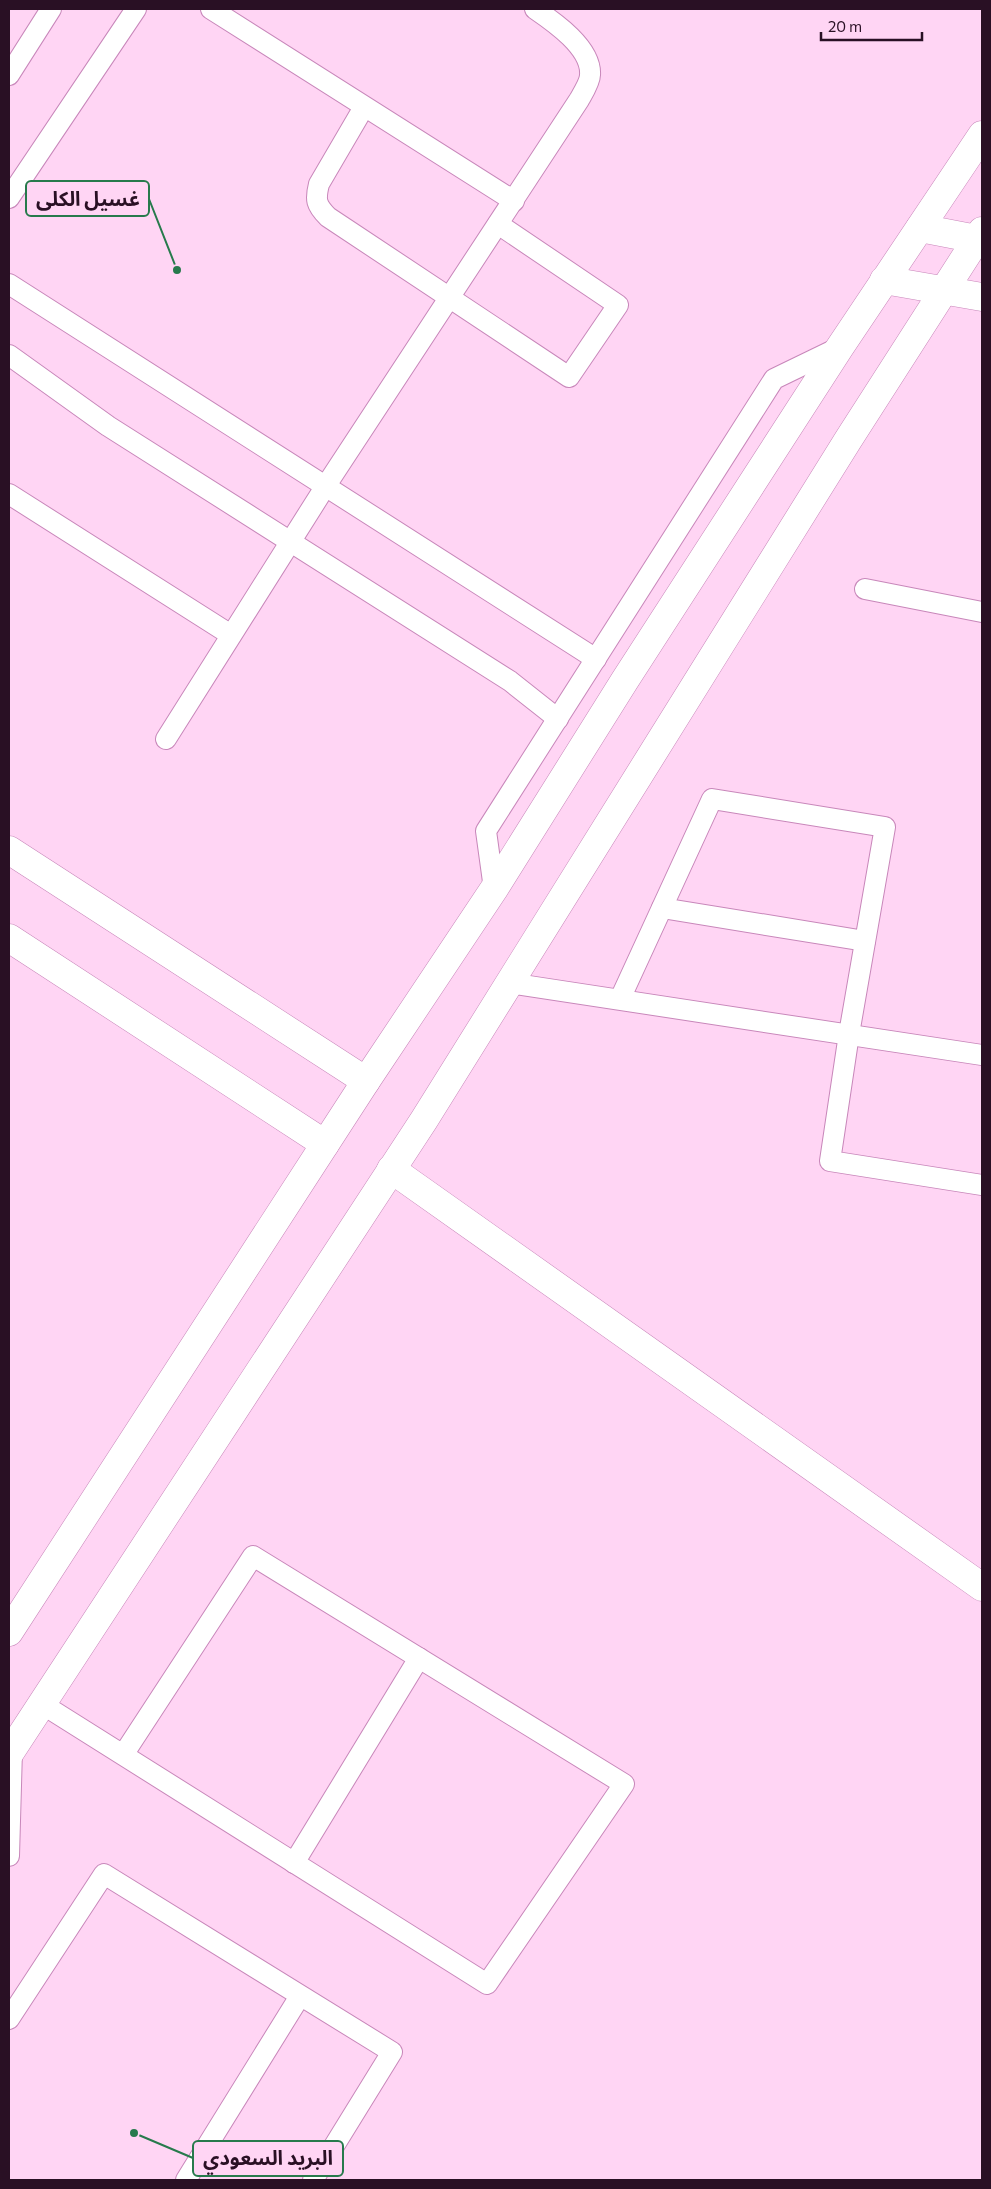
<svg xmlns="http://www.w3.org/2000/svg" width="991" height="2189" viewBox="0 0 991 2189" font-family="Commissioner,'Noto Sans Arabic',sans-serif">
  <style>
    .lines { fill: none; stroke-linecap: round; stroke-linejoin: round }
    .service-casing { stroke: #c887ba; stroke-width: 22 }
    .minor-casing { stroke: #c887ba; stroke-width: 29 }
    .tertiary-casing { stroke: #c887ba; stroke-width: 29 }
    .secondary-casing { stroke: #c887ba; stroke-width: 29 }
    .service { stroke: #fff; stroke-width: 20 }
    .minor { stroke: #fff; stroke-width: 28 }
    .tertiary { stroke: #fff; stroke-width: 28 }
    .secondary { stroke: #fff; stroke-width: 28 }
    .leader { fill: none; stroke: #277a4c; stroke-width: 2 }
    .callout-dot { fill: #277a4c; stroke: #ffd5f4; stroke-width: 2 }
    .callout { fill: #ffd5f4; stroke: #277a4c; stroke-width: 2 }
    .callout-label { font-size: 20px; text-anchor: middle; font-weight: bold; fill: #291024 }
  </style>
  <rect width="100%" height="100%" fill="#ffd5f4"/>
  <g class="lines">
    <defs>
      <g id="service">
        <path d="M211,9L514,201"/>
        <path d="M9,75L51,9"/>
        <path d="M364,107L319,184C315,200 316,205 328,217L569,377L618,305L498,224"/>
        <path d="M9,198L136,9"/>
        <path d="M9,284L596,659"/>
        <path d="M9,355L108,426L510,681L558,719"/>
        <path d="M9,494L231,635"/>
        <path d="M865,589L982,612"/>
        <path d="M166,739L325,487L579,100C583,93 590,82 590,75C592,48 554,22 535,9"/>
        <path d="M494,889L486,831L774,379L840,347"/>
        <path d="M662,908L865,941"/>
        <path d="M509,983L982,1055"/>
        <path d="M620,999L712,799L885,827L849,1034L830,1161L982,1185"/>
        <path d="M42,1704L487,1984L624,1784L253,1556L123,1755"/>
        <path d="M9,1856L12,1750"/>
        <path d="M294,1863L419,1658"/>
        <path d="M9,2019L104,1874L392,2052L313,2180"/>
        <path d="M186,2180L300,1996"/>
      </g>
      <path id="minor" d="M391,1169L982,1587"/>
      <g id="tertiary">
        <path d="M9,850L366,1081"/>
        <path d="M9,938L325,1144"/>
        <path d="M9,1632L366,1081L494,889L625,680L840,347L982,135"/>
        <path d="M9,1754L424,1120L848,440L982,231"/>
      </g>
      <g id="secondary">
        <path d="M920,228L982,240"/>
        <path d="M884,280L982,297"/>
      </g>
    </defs>
    <!-- service casing -->
    <use href="#service" class="service-casing"/>
    <!-- minor casing -->
    <use href="#minor" class="minor-casing"/>
    <!-- tertiary casing -->
    <use href="#tertiary" class="tertiary-casing"/>
    <!-- secondary casing -->
    <use href="#secondary" class="secondary-casing"/>
    <!-- service -->
    <use href="#service" class="service"/>
    <!-- minor -->
    <use href="#minor" class="minor"/>
    <!-- tertiary -->
    <use href="#tertiary" class="tertiary"/>
    <!-- secondary -->
    <use href="#secondary" class="secondary"/>
  </g>
  <!-- callouts -->
  <path class="leader" d="M177 270L149 199M134 2133L193 2158"/>
  <g class="callout-dot">
    <circle cx="177" cy="270" r="5"/>
    <circle cx="134" cy="2133" r="5"/>
  </g>
  <g class="callout">
    <rect x="26" y="181" width="123" height="35" rx="5"/>
    <rect x="193" y="2141" width="150" height="35" rx="5"/>
  </g>
  <g class="callout-label">
    <text x="88" y="206">غسيل الكلى</text>
    <text x="268" y="2165">البريد السعودي</text>
  </g>
  <!-- border -->
  <rect width="991" height="2189" fill="none" stroke="#291024" stroke-width="20"/>
  <!-- scale -->
  <path d="M821 32v8h101v-8" fill="none" stroke="#291024" stroke-width="2.5"/>
  <text x="828" y="32" font-size="15" fill="#291024" stroke="#ffd5f4" stroke-width="4" paint-order="stroke">20 m</text>
</svg>
